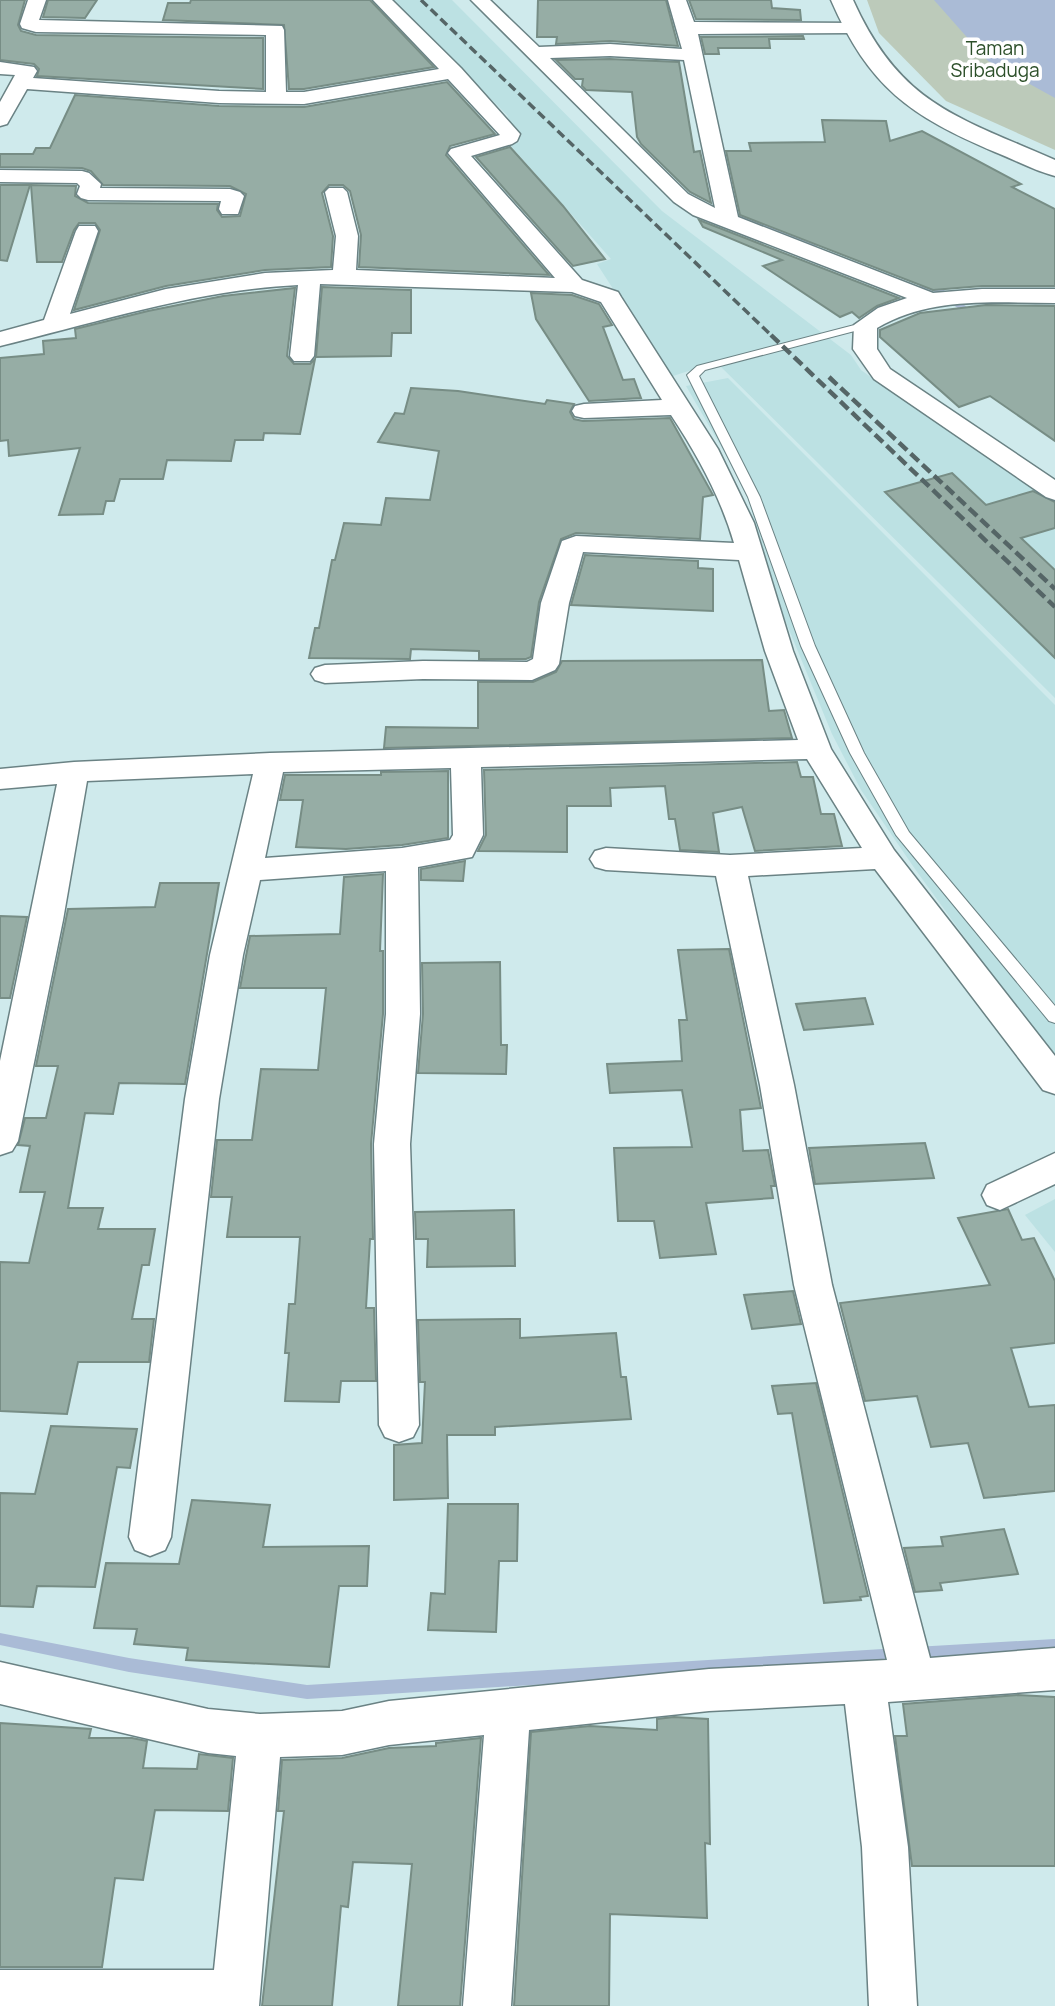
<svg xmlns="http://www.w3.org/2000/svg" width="1055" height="2006" viewBox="0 0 1055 2006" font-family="Manrope,sans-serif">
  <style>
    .built { fill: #bce1e3 }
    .green { fill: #bccaba }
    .water { fill: #aabbd6 }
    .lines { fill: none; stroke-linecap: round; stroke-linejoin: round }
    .stream { fill: #aabbd6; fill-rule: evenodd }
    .building { fill: #96ada5; stroke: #778d85; stroke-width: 2 }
    .lane-casing { stroke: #6a8284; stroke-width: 2 }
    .street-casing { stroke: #6a8284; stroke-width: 3 }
    .secondary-casing { stroke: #6a8284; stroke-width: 3 }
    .lane { fill: #fff; fill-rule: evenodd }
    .street { fill: #fff; fill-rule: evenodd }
    .secondary { fill: #fff; fill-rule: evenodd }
    .rail-far1 { stroke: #556566; stroke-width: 3.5; stroke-dasharray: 9 4.5; stroke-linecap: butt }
    .rail { stroke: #556566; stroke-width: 4.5; stroke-dasharray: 11 5; stroke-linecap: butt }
    .labels { text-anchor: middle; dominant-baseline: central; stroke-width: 7; stroke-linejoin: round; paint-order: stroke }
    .far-park-label { font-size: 19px; fill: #2c4f29; stroke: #fff }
  </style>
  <rect width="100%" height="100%" fill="#cfeaec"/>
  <!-- built -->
  <g class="built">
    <path d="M391,0H452L662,211L851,355L861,370L883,386L1055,498V698L716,362L670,377L597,264L611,259L510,145L520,142L507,115Z"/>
    <path d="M728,378L1055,705V1062L915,869L861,790L832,734L778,603L745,488L686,386Z"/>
    <path d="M1055,1199V1252L1025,1215Z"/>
  </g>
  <!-- green -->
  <path class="green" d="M867,0H1055V150L946,101L879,33Z"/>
  <!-- water -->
  <path class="water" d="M934,0H1055V98L988,61Z"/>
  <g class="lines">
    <!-- stream -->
    <g class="stream">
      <path d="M730,206L732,207L735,212L820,245L815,246L730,214L727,208Z"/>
      <path d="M920,283L941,288L979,316L972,318L935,292L920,287Z"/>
      <path d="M0,1633L129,1658L307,1685L899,1648L904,1650L906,1655L904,1660L899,1662L307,1699L129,1672L0,1645Z"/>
      <path d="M1055,1639V1651L915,1661L910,1659L908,1654L910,1649L915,1647Z"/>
    </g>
  </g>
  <!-- building -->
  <g class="building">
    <path d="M0,0H25L18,25L21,31L36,35L263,38V89L37,76L39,69L34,64L0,60Z"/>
    <path d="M48,0H97L85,18L43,17Z"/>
    <path d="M191,0H370L434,67L304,89H289L284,25L163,20L168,3H190Z"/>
    <path d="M538,0H666L678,46L610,41L556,44L557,37H537Z"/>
    <path d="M689,0H771L772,8L800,10L801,20L696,19Z"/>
    <path d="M803,36L804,39H769L770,48H718L719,54H705L701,37Z"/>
    <path d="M610,59L679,62L694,152L700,151L711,203L690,192L641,144L637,137L632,92L586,90L582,86L583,79H575L556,60Z"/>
    <path d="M447,82L495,134L450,146L446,155L549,275L359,267L361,235L350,191L343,185H329L322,193L333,236L331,267L265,270L166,286L74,310L100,230L95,223H79L74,230L62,262H37L31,185L76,186L75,196L88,203L218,204L217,210L222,217L240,216L246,194L230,186L103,185L91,171L82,168L0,167V154H33L36,148H50L75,95L219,106L304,107Z"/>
    <path d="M822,120L886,121L890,141L922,131L1021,184L1012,187L1055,209V286H982L933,290L740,215L726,151H751L749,143L825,142Z"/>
    <path d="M510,147L563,206L605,259L573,266L476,157Z"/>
    <path d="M0,185H30L7,261L0,260Z"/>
    <path d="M699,220L899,298L877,306L859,318L852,312L840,317L763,266L782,260L703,227Z"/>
    <path d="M322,287L411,290V333H392L391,356L316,357Z"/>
    <path d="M295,288L287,356L294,364H310L315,359L300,434L264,433L263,440H235L231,461L167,460L163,479H120L114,501H106L103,514L59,515L80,448L9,456L8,440L0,441V358L44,354L43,341L76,338L75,329L148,311L223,296Z"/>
    <path d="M531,293L572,295L599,304L612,325L603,327L623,380L634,379L641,398L589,401L536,319Z"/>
    <path d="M986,305L1055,306V441L990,396L959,407L880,337V330L920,313Z"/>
    <path d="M411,388L458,391L545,404L547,400L574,404L570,412L574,419L583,421L670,418L713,495L703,497L700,539L576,533L561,539L539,602L531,657L526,659H479V651L411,649L410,659L309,658L315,628H319L332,560H335L344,523L381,525L386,498L430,500L439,451L378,442L395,413L404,414Z"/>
    <path d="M952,473L986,505L1033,491L1055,502V528L1021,538L1055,570V658L885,492Z"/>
    <path d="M585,555L698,561V568L713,569V611L571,605Z"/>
    <path d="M762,660L769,711L784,710L792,738L384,748L386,727L478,728V682H533L556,672L562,661Z"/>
    <path d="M797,762L801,777H813L821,814H834L842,846L755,851L742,807L713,813L719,852L680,850L675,819H669L665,786L610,788L611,806H567V852L478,851L486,835L484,770Z"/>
    <path d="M448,771V838L402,845L346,849L296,847L303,800H280L285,775H381V772Z"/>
    <path d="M465,861L463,881L421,880V869Z"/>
    <path d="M383,874L380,951H383V1014L371,1144L373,1239H370L366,1308H374L376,1381H341L339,1402L285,1401L289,1353H285L289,1304H295L300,1237H227L232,1197H211L217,1140H252L261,1069L318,1070L326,988H240L246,956L250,936L340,934L344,877Z"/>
    <path d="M160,883H219L185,1084L119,1083L113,1114L85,1113L68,1208H103L98,1229H155L149,1265H142L132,1319H154L149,1362H78L67,1414L0,1411V1262L29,1263L45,1192H20L30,1146L18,1145L25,1118H46L58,1066H36L68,909L155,907Z"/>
    <path d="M0,916L27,917L10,998H0Z"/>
    <path d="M729,949L761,1108L740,1110L743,1151L768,1150L775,1186H771L773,1198L706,1203L716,1254L660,1258L654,1221H618L614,1148L692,1147L682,1090L610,1093L607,1064L682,1061L679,1020H687L678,950Z"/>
    <path d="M500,962L501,1045H507L506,1074L418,1073L423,1014L422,963Z"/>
    <path d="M865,998L873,1024L804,1030L796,1004Z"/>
    <path d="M925,1143L934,1178L815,1184L809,1148Z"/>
    <path d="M1008,1209L1022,1240L1034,1238L1055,1281V1343L1011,1348L1029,1407L1055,1405V1491L984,1498L968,1443L931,1447L917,1396L865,1401L840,1303L990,1285L958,1218Z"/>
    <path d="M514,1210L515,1266L427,1267L428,1239H416L415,1212Z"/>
    <path d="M793,1291L801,1324L752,1329L744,1295Z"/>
    <path d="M520,1319V1338L616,1333L621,1377H626L631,1419L495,1427V1435H447L448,1498L394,1500V1445L422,1443L425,1382H420L418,1320Z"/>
    <path d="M816,1383L868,1596L860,1597L861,1600L824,1603L792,1413L778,1414L772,1386Z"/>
    <path d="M51,1426L137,1429L130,1468L117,1467L95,1587L37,1586L33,1607L0,1606V1493L35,1494Z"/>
    <path d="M192,1500L270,1505L263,1547L369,1546L367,1586H339L329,1667L186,1660L188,1648L134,1644L137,1629L94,1628L106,1563L179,1564Z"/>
    <path d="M448,1504H518L517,1561H499L496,1632L428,1630L431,1593L445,1594Z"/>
    <path d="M1004,1529L1018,1574L940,1583L942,1590L915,1592L904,1548L943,1546L941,1537Z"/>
    <path d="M1018,1695L1055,1697V1866H912L895,1736H907L903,1704Z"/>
    <path d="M674,1717L708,1719L710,1844L705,1843L707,1918L610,1914L609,2006H514L531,1732L590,1726L657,1730V1719Z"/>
    <path d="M0,1723L91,1729L89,1738H132L147,1741L143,1768L197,1769L199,1754L233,1758L228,1811L155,1810L143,1880L115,1878L102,1967H0Z"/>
    <path d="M481,1738L460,2006H398L412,1864L353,1862L348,1907L341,1906L332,2006H262L284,1811H278L282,1760L342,1758L389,1748L436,1746V1743Z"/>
  </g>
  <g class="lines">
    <defs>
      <path id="lane" d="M866,322L871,325L870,327L705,370L699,376L760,497L815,646L864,753L909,832L1055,1006V1023L1049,1021L896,835L850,753L801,646L748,497L687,375L697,366Z"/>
      <g id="street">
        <path d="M28,0H46L39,20L282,26L284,30L286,92H304L439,69L373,0H392L461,68L520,134L517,141L512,144L471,156L582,280L618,292L621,297L718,449L754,523L793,651L831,749L894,850L1055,1056V1094L1043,1090L875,869L748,876L794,1085L832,1285L930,1658L1055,1648V1690L888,1702L908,1847L917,2006H869L862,1847L845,1704L709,1711L529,1730L511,2006H463L484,1735L389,1745L342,1755L280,1757L259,2006H0V1970H214L236,1756L208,1753L0,1704V1662L208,1709L260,1714L342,1711L389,1701L709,1669L887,1660L794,1285L760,1085L716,876L606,870L595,867L590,859L595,851L606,848L730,855L862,848L807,759L481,767L483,835L472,857L418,867L420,1014L410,1144L419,1425L413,1437L399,1442L385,1437L379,1425L374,1144L386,1014V871L260,880L243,955L219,1099L171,1537L165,1550L150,1556L135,1550L129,1537L185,1099L210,955L253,774L87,781L63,920L18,1141L12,1151L0,1155V1061L57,784L0,789V769L74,762L270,753L798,740L765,651L739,560L583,552L569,603L559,664L555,670L532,680L423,679L325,683L315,680L311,674L315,668L325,665L423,661L527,662L533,659L541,603L562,541L576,536L734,543C721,498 697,454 671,415L584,418L575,416L572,411L575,406L584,404L662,400L601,302L572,292L320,284L314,356L310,361H294L290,356L298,285C196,290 98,322 0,346V332L44,320L76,231L79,226H95L98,231L70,314L166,289L265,273L333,270L336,236L325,192L329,188H343L347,192L358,236L356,270L555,278L448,153L451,149L500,135L448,79L304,104L219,103L27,89L7,124L0,126V102L15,75L0,74V62L34,67L37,71L33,78L219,91L266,92V35L36,32L22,28L20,24ZM451,768L453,835L450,840L402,848L265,858L283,772Z"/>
        <path d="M471,0H490L539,47L610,44L682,49L668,0H686L694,22L860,23L862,27L860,31L853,33L698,34L738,217L933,293L982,289H1055V303C994,303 932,296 877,328V349L890,369L1055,480V500L1046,497L874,379L853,349L854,325L878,308L907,298L693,215L674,202ZM610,56L684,60L715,208L688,194L550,58Z"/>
        <path d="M0,170L82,171L89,173L101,184L100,188L230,189L240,192L244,196L238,214H222L219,209L221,201L88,200L81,198L77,194L80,186L77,183L0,182Z"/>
        <path d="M1055,1153V1184L1000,1210L987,1205L982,1195L987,1185Z"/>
      </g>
      <path id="secondary" d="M831,0H853C900,105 958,117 1055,160V176C1035,171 1015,160 995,152C910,116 869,87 831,0Z"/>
    </defs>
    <!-- lane casing -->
    <use href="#lane" class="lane-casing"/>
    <!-- street casing -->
    <use href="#street" class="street-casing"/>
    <!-- secondary casing -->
    <use href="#secondary" class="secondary-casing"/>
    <!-- lane -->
    <use href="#lane" class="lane"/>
    <!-- street -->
    <use href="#street" class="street"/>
    <!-- secondary -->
    <use href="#secondary" class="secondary"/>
    <!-- rail-far1 -->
    <path class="rail-far1" d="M421,0L772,336"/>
    <!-- rail -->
    <g class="rail">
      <path d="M771,335L1055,607"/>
      <path d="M829,377L1055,589"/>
    </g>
  </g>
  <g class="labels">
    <!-- far-park labels -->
    <g class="far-park-label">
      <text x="995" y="48">Taman<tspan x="995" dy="22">Sribaduga</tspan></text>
    </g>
  </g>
</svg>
